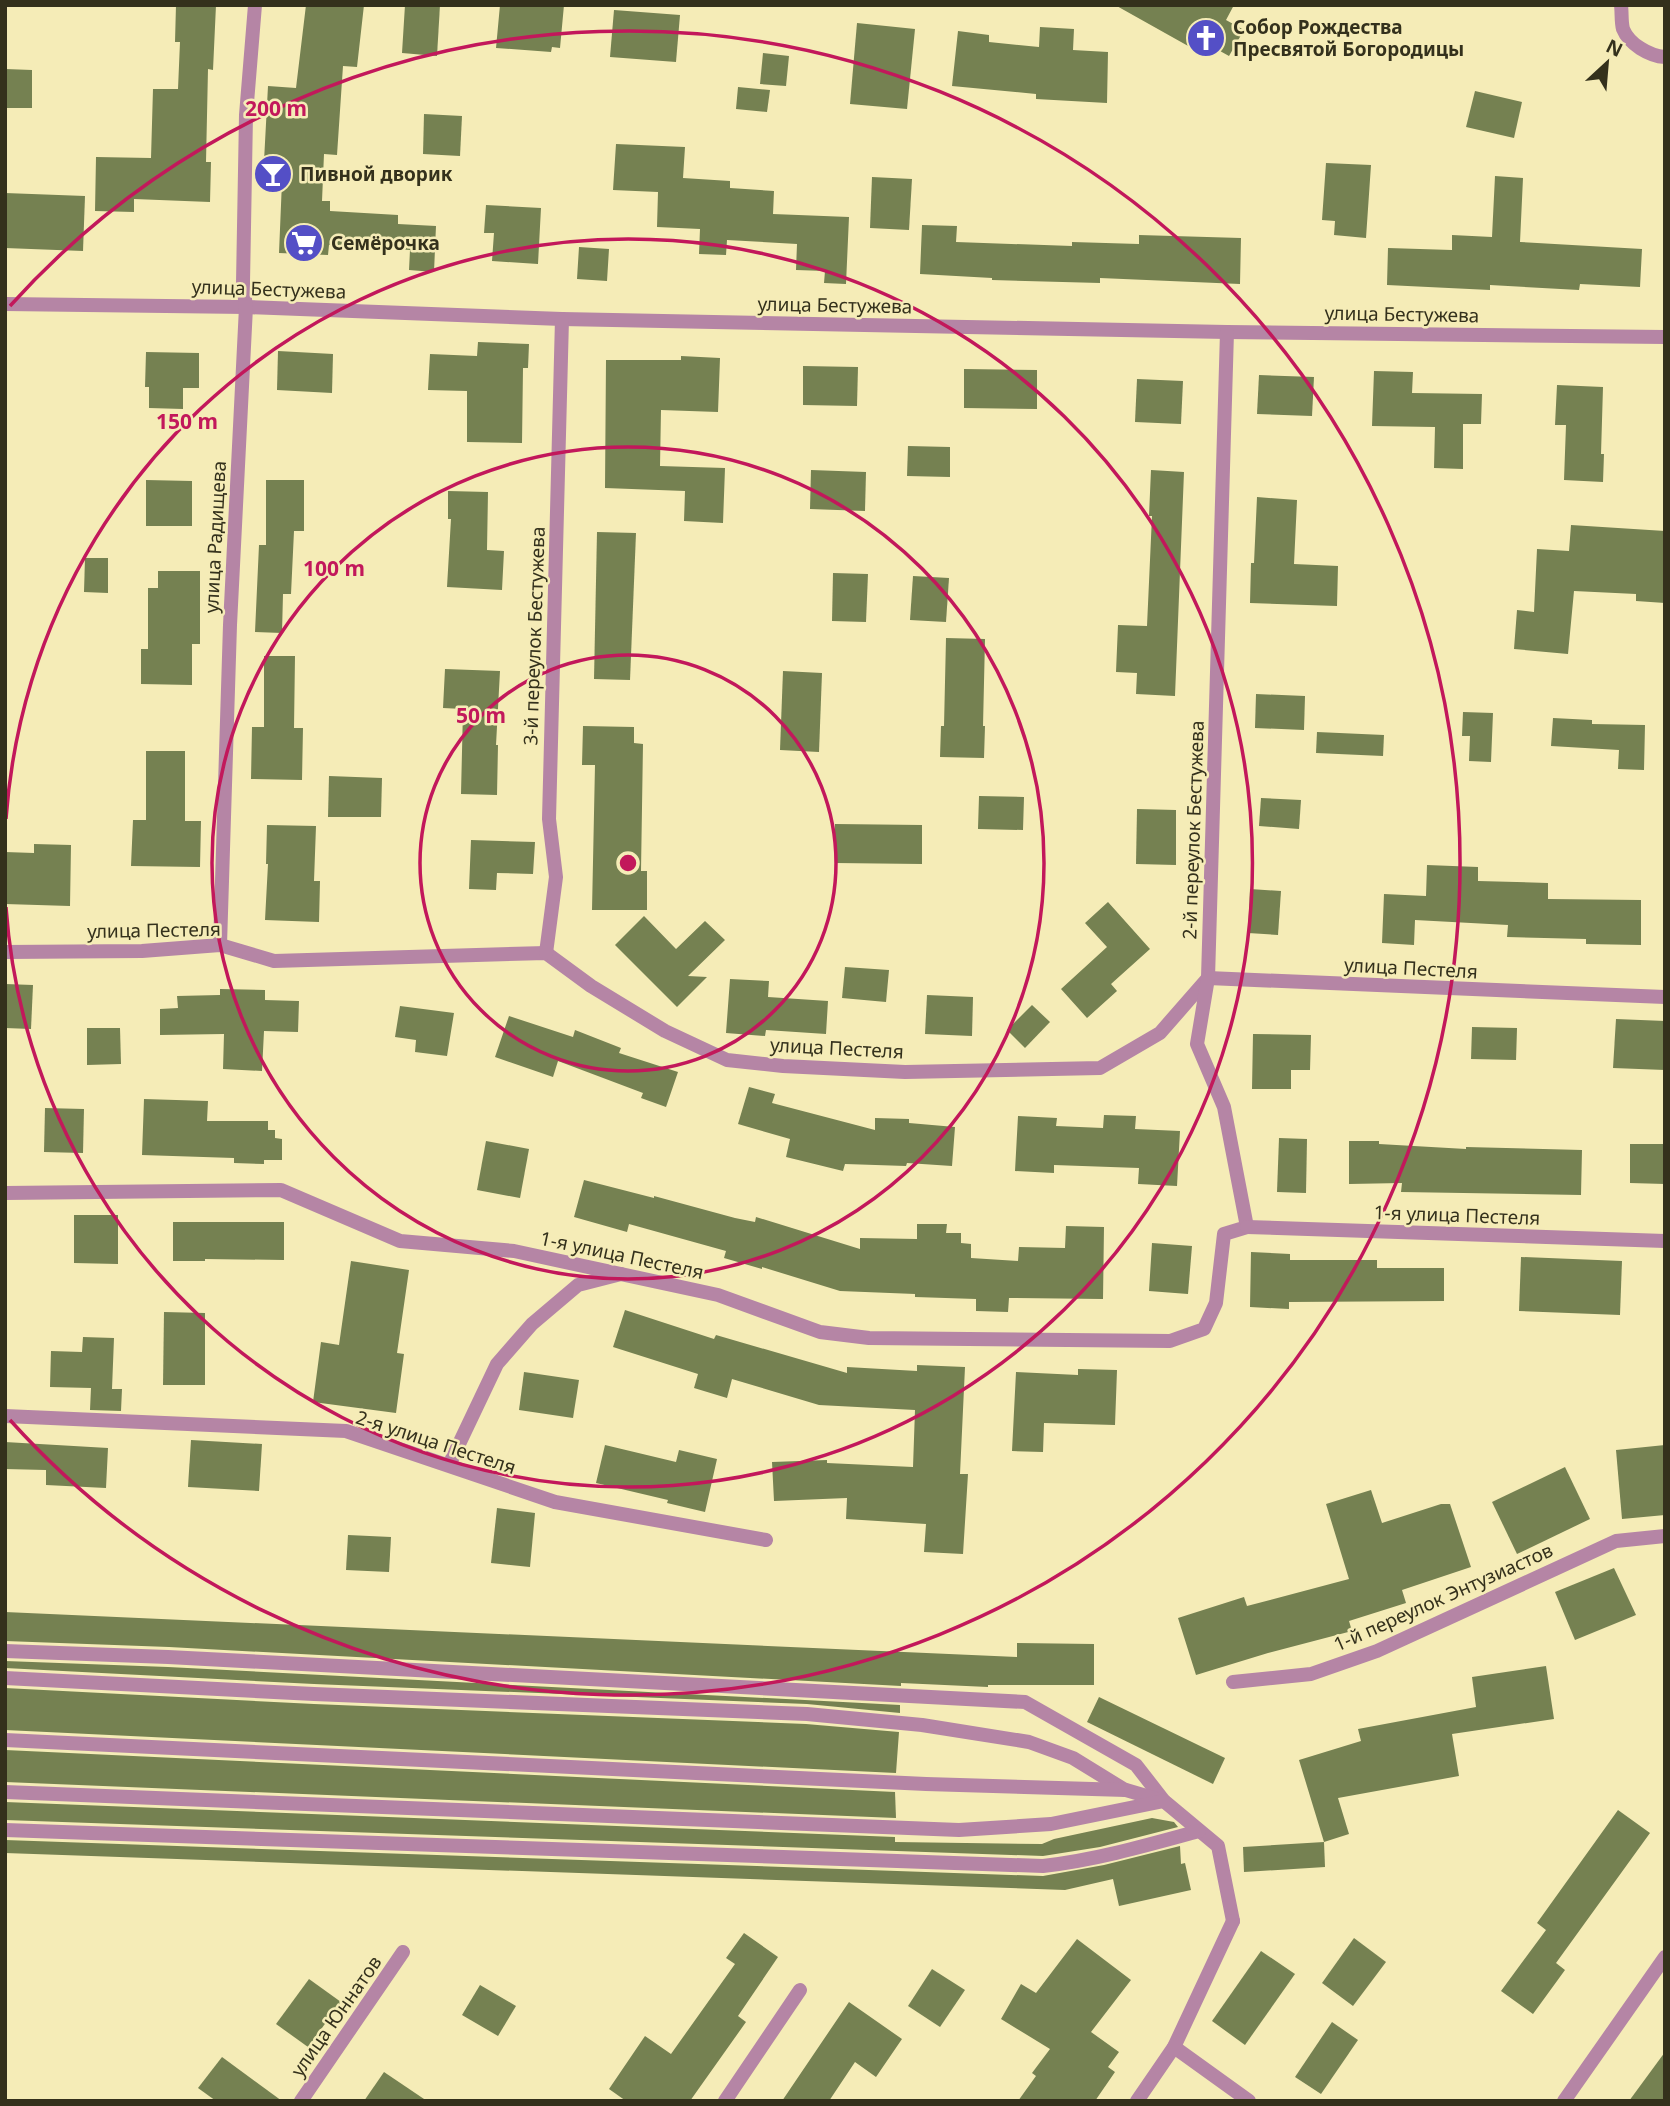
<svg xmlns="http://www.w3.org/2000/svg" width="1670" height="2106" viewBox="0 0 1670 2106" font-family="'Noto Sans',sans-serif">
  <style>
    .building { fill: #758151 }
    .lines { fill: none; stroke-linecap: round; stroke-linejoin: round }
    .service { stroke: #b585a5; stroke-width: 14 }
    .minor { stroke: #b585a5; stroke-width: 14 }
    .ring { fill: none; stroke: #c2185b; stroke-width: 3.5 }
    .labels { text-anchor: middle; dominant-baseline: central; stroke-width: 5; stroke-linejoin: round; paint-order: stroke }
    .poi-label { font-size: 19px; font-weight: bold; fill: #34311c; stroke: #f5ecb7; text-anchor: start }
    .street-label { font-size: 19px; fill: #34311c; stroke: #f5ecb7 }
    .centre { fill: #c2185b; stroke: #f5ecb7; stroke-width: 3.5 }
    .ring-label { font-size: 21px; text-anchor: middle; font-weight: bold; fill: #c2185b; stroke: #f5ecb7; stroke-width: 5; stroke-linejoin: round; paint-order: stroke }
  </style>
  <rect width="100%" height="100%" fill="#f5ecb7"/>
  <!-- building -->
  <g class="building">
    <path d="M176,5H216L213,70L208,69L206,162H211L210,202L134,199V212L95,211L96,157L151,158L153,89H178L180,42H175Z"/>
    <path d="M306,5H364L357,67L343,66L337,155L324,154L322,201H330V211L398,215V224L436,226L434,272L409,270L410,250L329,245L328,255L279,253L282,181L263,180L268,86L296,88Z"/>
    <path d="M405,5H440L437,56L402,53Z"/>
    <path d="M500,5H564L560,48L552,47L551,52L496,48Z"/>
    <path d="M1115,5H1234L1226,20L1244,30L1229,56L1211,46L1206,56Z"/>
    <path d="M614,10L680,15L676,62L610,57Z"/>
    <path d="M857,23L915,29L907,109L850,104Z"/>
    <path d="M1040,27L1074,29L1073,50L1108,52L1107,103L1036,99V94L952,86L958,31L989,35V42L1039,47Z"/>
    <path d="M763,53L789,56L786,86L760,84Z"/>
    <path d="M5,69L32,70V108H5Z"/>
    <path d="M738,87L770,90L767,112L736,109Z"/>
    <path d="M1475,91L1522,102L1514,138L1466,127Z"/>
    <path d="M424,114L462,116L460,156L423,154Z"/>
    <path d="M616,144L685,147L683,178L730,181V188L774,191L773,214L849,217L846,284L824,283L825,271L796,270L797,244L727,240L726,255L699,254L700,229L657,227L658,192L613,190Z"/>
    <path d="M1326,163L1371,165L1366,238L1334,235L1335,221L1322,220Z"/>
    <path d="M1495,176L1523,178L1520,242L1642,249L1640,287L1580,284L1579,290L1490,285V290L1387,285L1388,248L1452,250V235L1492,237Z"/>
    <path d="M872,177L912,179L909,230L870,228Z"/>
    <path d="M5,193L85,196L83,251L5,248Z"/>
    <path d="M486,205L541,208L538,264L492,261L494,233H484Z"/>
    <path d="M922,225L957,226L956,242L1072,246V242L1139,244V235L1241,238L1240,284L1100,278V283L992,280V278L920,274Z"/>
    <path d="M579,247L609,249L607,281L577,279Z"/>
    <path d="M478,342L529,344L528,368H523L522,443L467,442V391L428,390L430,354L477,356Z"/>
    <path d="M278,351L333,354L332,393L277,390Z"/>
    <path d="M146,352L199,353V388H183V409L149,408V387H145Z"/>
    <path d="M681,356L720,358L718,412L661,410L660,466L725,468L723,523L684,521L685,491L605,488L606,360H681Z"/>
    <path d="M803,366L858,367L857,406L803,405Z"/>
    <path d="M964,369L1037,370V409L964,408Z"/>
    <path d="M1374,371L1413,372L1412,393L1482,394L1481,424H1463V469L1434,468L1435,427L1372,426Z"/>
    <path d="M1259,375L1314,377L1312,416L1257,414Z"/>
    <path d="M1137,379L1183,381L1181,424L1135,422Z"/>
    <path d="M1557,385L1603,387L1601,454H1604L1603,482L1564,480L1566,425H1555Z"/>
    <path d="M908,446L950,447V477L907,476Z"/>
    <path d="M811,470L866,472L865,511L810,509Z"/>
    <path d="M1151,470L1184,472L1175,696L1136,694L1137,673L1116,672L1118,625L1147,626L1152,516H1149Z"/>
    <path d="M146,480L192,481V526H146Z"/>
    <path d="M266,480H304V531H294L291,594H283L282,633L255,632L259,545H266Z"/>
    <path d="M448,491L488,492L487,550L504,551L502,590L447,587L451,519H448Z"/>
    <path d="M1257,497L1297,500L1294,564L1338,566L1337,606L1250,603L1251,563H1254Z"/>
    <path d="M1571,525L1665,531V603L1636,601V594L1574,591L1568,654L1514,649L1517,610L1534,612L1537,549L1569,551Z"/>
    <path d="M597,532L636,533L630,680L594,679Z"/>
    <path d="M85,558H108V593L84,592Z"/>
    <path d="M158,571H200V644H192V685L141,684V649H148V588H158Z"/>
    <path d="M833,573L868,574L866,622L832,621Z"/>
    <path d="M913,576L949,578L946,622L910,620Z"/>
    <path d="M946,638L985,639L983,726H985L984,758L940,757L941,726H944Z"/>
    <path d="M264,656H295L294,728H303L302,780L251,779L252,727H264Z"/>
    <path d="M445,669L500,671L496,745H498L497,795L461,794L463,709L443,708Z"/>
    <path d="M783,671L822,673L819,752L780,750Z"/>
    <path d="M1256,694L1305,696L1304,730L1255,728Z"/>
    <path d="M1463,712L1493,713L1491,762L1469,761L1470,736H1462Z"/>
    <path d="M1553,718L1592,720V724L1645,725L1644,770L1618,769L1619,750L1551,746Z"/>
    <path d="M583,726L634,727V743L643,744L641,871H647V910H592L595,765H582Z"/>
    <path d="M1317,732L1384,735L1383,756L1316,753Z"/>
    <path d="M146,751H185V821H201L200,867L131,866L133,820H146Z"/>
    <path d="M329,776L382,778L381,817H328Z"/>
    <path d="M979,796L1024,797L1023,830L978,829Z"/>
    <path d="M1261,798L1301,800L1299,829L1259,826Z"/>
    <path d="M1137,809L1176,810V865L1136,864Z"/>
    <path d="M835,824L922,825V864L835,863Z"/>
    <path d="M267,825L316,826L314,881H320L319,922L265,920L268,864H266Z"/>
    <path d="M471,840L535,842L533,874L497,873L496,890L469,889Z"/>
    <path d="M34,844L71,845L70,906L5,904V852L34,853Z"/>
    <path d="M1427,865L1478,867V881L1548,883V899L1641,900V945L1586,944V939L1507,937L1508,925L1415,920L1414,945L1382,943L1384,894L1426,896Z"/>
    <path d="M1250,889L1281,891L1278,935L1248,933Z"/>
    <path d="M1108,902L1150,949L1111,984L1117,991L1087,1018L1061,989L1107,947L1085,923Z"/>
    <path d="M644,916L676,949L705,921L725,940L688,976L707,977L677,1007L615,945Z"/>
    <path d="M845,967L889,970L886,1002L842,998Z"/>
    <path d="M730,979L769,981L768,997L828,1001L826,1034L766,1030L765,1036L726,1033Z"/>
    <path d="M5,984L33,985L31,1029L5,1028Z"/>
    <path d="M220,989L265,990V1000L299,1001L298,1032L264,1031L262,1071L223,1069L224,1034L160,1035V1009L178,1008L177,996L220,995Z"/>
    <path d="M927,995L973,997L972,1036L925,1034Z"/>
    <path d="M1032,1005L1050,1022L1025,1048L1007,1030Z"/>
    <path d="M400,1006L454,1013L447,1056L415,1052L416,1040L395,1037Z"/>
    <path d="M509,1016L573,1037L575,1030L621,1048L619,1053L678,1072L666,1107L641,1098L643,1093L558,1061L553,1077L495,1057Z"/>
    <path d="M1616,1019L1665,1021V1070L1613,1068Z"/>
    <path d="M1472,1027L1517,1028L1516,1060L1471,1059Z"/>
    <path d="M87,1028H120L121,1064L87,1065Z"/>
    <path d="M1253,1034L1311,1035L1310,1070H1291V1089H1252Z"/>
    <path d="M749,1087L775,1094L772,1103L875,1130V1118L909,1119V1123L955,1127L952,1166L907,1163L906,1166L845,1164L843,1171L786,1157L790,1139L738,1124Z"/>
    <path d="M144,1099L208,1101L207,1121H268V1130H275V1138L282,1139V1160H264V1164L234,1163V1158L142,1155Z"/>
    <path d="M45,1108L84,1109L83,1153L44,1152Z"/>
    <path d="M1104,1115L1136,1116L1135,1129L1180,1131L1177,1186L1138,1184L1139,1168L1054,1165V1173L1015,1171L1018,1116L1057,1118L1056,1126L1103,1128Z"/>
    <path d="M1279,1138L1307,1139L1306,1193L1277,1192Z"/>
    <path d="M486,1141L529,1149L520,1198L477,1190Z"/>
    <path d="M1349,1141H1379V1144L1466,1149V1147L1582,1150L1581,1195L1401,1192L1402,1183L1349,1184Z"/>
    <path d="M1630,1144H1665V1184L1630,1183Z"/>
    <path d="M584,1180L654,1198V1196L735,1218L755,1222L756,1217L860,1249V1238L917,1239V1224H947L946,1233H961V1243L971,1244V1258L1018,1261L1019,1247L1065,1248L1066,1226L1104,1227L1103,1299L1009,1298L1008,1312L976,1311V1299L915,1297V1294L840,1291L762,1267V1269L724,1258L726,1251L629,1224L627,1232L574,1217Z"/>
    <path d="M74,1215H118V1264L74,1263Z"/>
    <path d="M173,1222H284V1260L205,1259V1261H173Z"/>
    <path d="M1152,1243L1192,1246L1188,1294L1149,1291Z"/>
    <path d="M1251,1252L1290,1254V1260H1377V1268H1444V1301L1289,1302V1309L1250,1307Z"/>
    <path d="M1521,1257L1622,1261L1620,1315L1519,1311Z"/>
    <path d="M351,1261L409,1270L397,1353L404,1354L396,1413L313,1402L321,1342L339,1345Z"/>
    <path d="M625,1310L714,1339L716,1335L847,1373V1367L917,1371V1365L965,1367L960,1474H968L963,1554L924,1552L926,1524L846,1519L847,1498L774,1501L772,1462L827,1460V1463L913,1467L915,1410L819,1405L732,1379L727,1398L694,1388L698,1374L613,1347Z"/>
    <path d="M164,1312L205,1313V1385H163Z"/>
    <path d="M83,1337L114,1338L112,1389H122L121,1411L90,1410L91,1388L50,1387L51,1351L82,1352Z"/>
    <path d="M1078,1369L1117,1370L1115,1425L1044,1423L1043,1452L1012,1451L1016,1372L1078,1375Z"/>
    <path d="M524,1372L579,1380L573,1418L519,1410Z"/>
    <path d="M191,1440L262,1444L259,1491L188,1487Z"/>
    <path d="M5,1442L108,1448L106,1488L46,1485V1470L5,1469Z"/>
    <path d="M605,1445L676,1462L679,1450L717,1459L705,1512L667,1503L668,1500L596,1483Z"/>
    <path d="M1665,1445V1515L1622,1519L1616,1450Z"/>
    <path d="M1565,1467L1590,1519L1517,1554L1492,1502Z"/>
    <path d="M1371,1490L1382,1523L1441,1504H1450L1471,1567L1402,1590L1406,1603L1349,1621L1352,1631L1268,1653L1196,1675L1178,1618L1244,1597L1247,1606L1349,1579L1326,1504Z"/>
    <path d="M497,1508L535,1513L530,1567L491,1563Z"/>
    <path d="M348,1535L391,1537L389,1572L346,1570Z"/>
    <path d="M1614,1568L1636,1615L1575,1640L1555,1592Z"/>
    <path d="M5,1612L1017,1657V1643L1094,1644V1685H988V1687L901,1683V1686L169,1647L5,1641Z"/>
    <path d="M5,1661L168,1667L900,1705V1713L807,1704L314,1684L5,1668Z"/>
    <path d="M1546,1666L1554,1719L1452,1734L1459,1776L1338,1798L1349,1834L1324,1842L1299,1760L1361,1741L1358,1729L1476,1707L1472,1677Z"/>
    <path d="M5,1688L314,1704L806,1724L899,1732L896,1773L5,1730Z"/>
    <path d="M1099,1697L1225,1758L1213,1784L1087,1722Z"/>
    <path d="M5,1750L895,1792L896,1818L5,1782Z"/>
    <path d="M5,1802L895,1837V1842L1042,1844L1054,1839L1152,1818L1174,1822L1178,1827L1100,1847L1043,1856L5,1820Z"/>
    <path d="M1618,1810L1650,1833L1556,1963L1565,1970L1533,2014L1501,1991L1546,1930L1537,1923Z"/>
    <path d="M5,1840L1043,1876L1104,1865L1180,1846L1181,1864L1185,1863L1191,1890L1119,1906L1113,1879L1065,1890L5,1853Z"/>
    <path d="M1324,1842L1325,1867L1244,1872L1243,1847Z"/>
    <path d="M744,1933L778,1957L738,2016L746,2022L690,2101H626L609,2089L645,2036L671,2054L735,1964L726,1958Z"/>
    <path d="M1354,1938L1386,1962L1353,2006L1322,1983Z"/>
    <path d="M1077,1939L1131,1980L1091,2032L1119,2052L1108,2067L1115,2072L1095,2101H1018L1036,2076L1032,2073L1050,2049L1001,2019L1021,1984L1036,1993Z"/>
    <path d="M1261,1951L1295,1974L1245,2045L1212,2021Z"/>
    <path d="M932,1969L965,1990L940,2027L908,2006Z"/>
    <path d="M309,1979L341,2002L308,2047L276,2024Z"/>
    <path d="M480,1985L516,2006L498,2036L462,2015Z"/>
    <path d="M849,2002L902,2039L876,2077L855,2062L829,2101H782Z"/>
    <path d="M1332,2022L1358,2040L1321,2094L1295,2077Z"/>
    <path d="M1665,2052V2101H1629Z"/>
    <path d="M222,2057L282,2101H216L198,2088Z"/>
    <path d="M384,2072L427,2101H364Z"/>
  </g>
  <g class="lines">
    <!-- service -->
    <g class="service">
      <path d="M449,1465L497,1364L532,1324L578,1285L621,1274"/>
      <path d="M5,1651L168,1657L1025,1702L1136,1765L1164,1801L1218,1846L1233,1921"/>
      <path d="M5,1678L314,1694L807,1714L922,1725L1029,1742L1073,1758L1125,1790"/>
      <path d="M5,1740L926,1784L1126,1790L1160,1800"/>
      <path d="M5,1792L959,1830L1051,1824L1164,1801"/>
      <path d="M5,1830L1043,1866C1096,1860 1148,1845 1199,1831"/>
    </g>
    <!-- minor -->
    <g class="minor">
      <path d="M1621,5C1622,12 1621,22 1623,29C1629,44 1649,56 1665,57"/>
      <path d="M5,304L246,307L562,319L1227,332L1665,337"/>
      <path d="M220,945L230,625L246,307L243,283L246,115L255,5"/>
      <path d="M5,952L142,951L220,945L274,961L546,953L591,986L665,1031L727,1060L783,1066L905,1072L1100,1068L1160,1033L1208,978L1665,997"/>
      <path d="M546,953L556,877L549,819L562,319"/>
      <path d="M5,1193L281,1190L400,1241L514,1251L718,1295L820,1332L869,1338L1170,1341L1204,1329L1216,1303L1224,1234L1247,1227L1224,1107L1197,1044L1208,978L1227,332"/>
      <path d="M1247,1227L1665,1241"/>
      <path d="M5,1416L346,1431L555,1502L766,1540"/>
      <path d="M1233,1682L1311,1674L1377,1651L1616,1541L1665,1536"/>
      <path d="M1174,2047L1249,2101"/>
      <path d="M301,2101L403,1952"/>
      <path d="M725,2101L800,1990"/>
      <path d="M1137,2101L1174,2047L1233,1921"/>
      <path d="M1564,2101L1665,1957"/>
    </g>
  </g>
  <!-- distance rings -->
  <g class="ring">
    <circle cx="628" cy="863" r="208"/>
    <circle cx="628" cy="863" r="416"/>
    <path d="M6 819A624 624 0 1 1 6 907"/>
    <path d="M10 306A832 832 0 1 1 10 1420"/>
  </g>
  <!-- icons -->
  <defs>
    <symbol id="church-disc" viewBox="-11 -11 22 22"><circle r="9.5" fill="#544fc6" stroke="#f5ecb7"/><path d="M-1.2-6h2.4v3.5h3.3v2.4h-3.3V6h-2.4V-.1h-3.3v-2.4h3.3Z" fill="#fff"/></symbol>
    <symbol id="bar-disc" viewBox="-11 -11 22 22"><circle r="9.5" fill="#544fc6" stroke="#f5ecb7"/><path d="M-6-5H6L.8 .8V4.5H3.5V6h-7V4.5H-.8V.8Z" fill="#fff"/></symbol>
    <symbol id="supermarket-disc" viewBox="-11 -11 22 22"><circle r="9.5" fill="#544fc6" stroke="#f5ecb7"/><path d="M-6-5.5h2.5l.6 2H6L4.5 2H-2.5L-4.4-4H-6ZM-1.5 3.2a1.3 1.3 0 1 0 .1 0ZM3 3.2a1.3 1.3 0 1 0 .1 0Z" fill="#fff"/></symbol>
  </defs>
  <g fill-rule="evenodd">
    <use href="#church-disc" x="1184" y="16" width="44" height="44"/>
    <use href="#bar-disc" x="251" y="152" width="44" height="44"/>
    <use href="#supermarket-disc" x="282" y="221" width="44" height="44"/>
  </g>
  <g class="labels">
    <!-- poi labels -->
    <g class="poi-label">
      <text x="1233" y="27">Собор Рождества<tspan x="1233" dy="22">Пресвятой Богородицы</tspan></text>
      <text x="300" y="174">Пивной дворик</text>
      <text x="331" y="243">Семёрочка</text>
    </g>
    <!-- street labels -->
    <g class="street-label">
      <text transform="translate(269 289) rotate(2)">улица Бестужева</text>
      <text transform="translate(835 305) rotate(1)">улица Бестужева</text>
      <text transform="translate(1402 314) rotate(1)">улица Бестужева</text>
      <text transform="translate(215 537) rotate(-87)">улица Радищева</text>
      <text transform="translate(534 636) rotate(-88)">3-й переулок Бестужева</text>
      <text transform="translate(1193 830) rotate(-88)">2-й переулок Бестужева</text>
      <text transform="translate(154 930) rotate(-1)">улица Пестеля</text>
      <text transform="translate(1411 968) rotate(3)">улица Пестеля</text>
      <text transform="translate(837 1048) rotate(3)">улица Пестеля</text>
      <text transform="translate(1457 1215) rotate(2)">1-я улица Пестеля</text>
      <text transform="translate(622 1255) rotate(12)">1-я улица Пестеля</text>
      <text transform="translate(436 1442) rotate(18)">2-я улица Пестеля</text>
      <text transform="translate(1443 1597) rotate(-24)">1-й переулок Энтузиастов</text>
      <text transform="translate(336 2016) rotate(-55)">улица Юннатов</text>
    </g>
  </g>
  <circle cx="628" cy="863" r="10" class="centre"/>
  <g class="ring-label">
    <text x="276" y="116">200 m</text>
    <text x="187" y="429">150 m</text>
    <text x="334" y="576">100 m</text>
    <text x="481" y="723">50 m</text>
  </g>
  <!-- border -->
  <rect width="1670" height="2106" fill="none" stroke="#34311c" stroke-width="14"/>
  <!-- north arrow -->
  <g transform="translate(1607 63) rotate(26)" stroke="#f5ecb7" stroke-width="5" paint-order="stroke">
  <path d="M0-5L12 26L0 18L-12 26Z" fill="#34311c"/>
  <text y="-10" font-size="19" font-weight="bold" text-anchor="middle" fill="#34311c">N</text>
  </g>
</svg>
